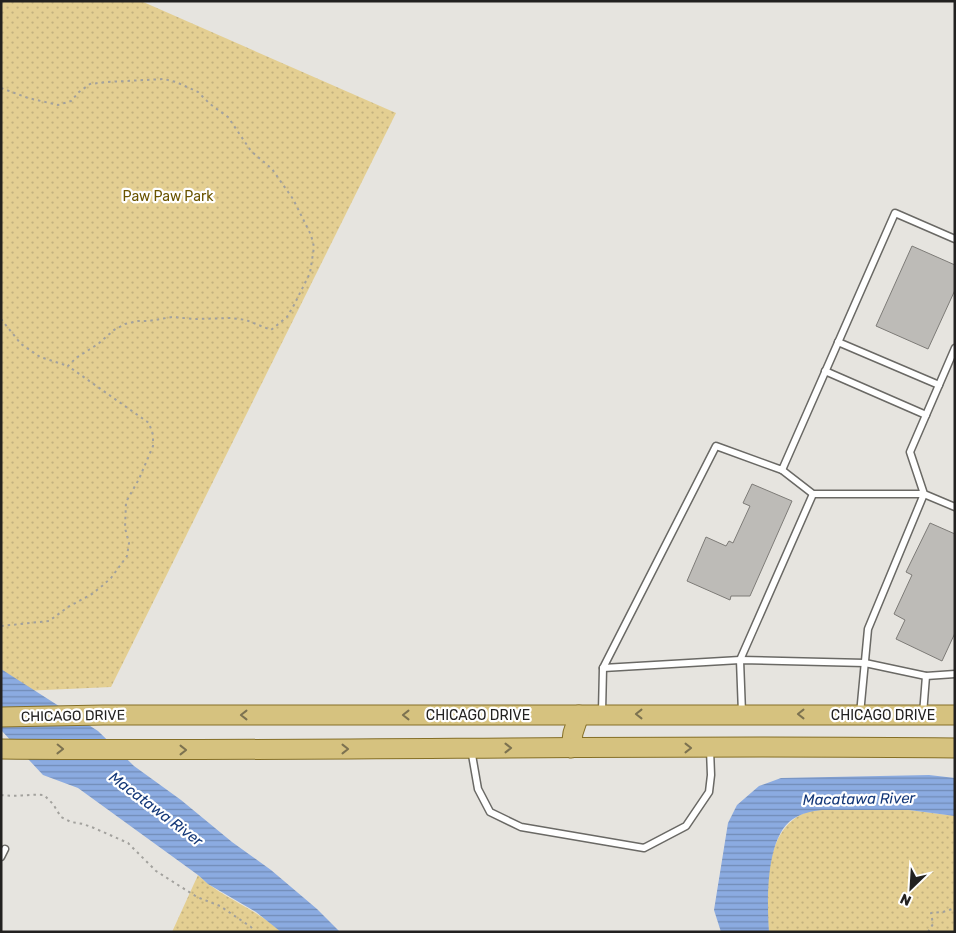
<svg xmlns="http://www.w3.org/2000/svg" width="956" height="933" viewBox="0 0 956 933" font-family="Rubik,sans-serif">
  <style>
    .green { fill: url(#green-dots) }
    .water { fill: url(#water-rules) }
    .building { fill: #bdbbb7; stroke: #7d7b77 }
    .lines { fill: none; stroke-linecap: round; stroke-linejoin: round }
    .service-casing { stroke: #6a6965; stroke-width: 9 }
    .primary-casing { stroke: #856f26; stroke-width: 21 }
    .path { stroke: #a2a19d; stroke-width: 2; stroke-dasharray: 2.5 4; stroke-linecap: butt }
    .service { stroke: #fff; stroke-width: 6 }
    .primary { stroke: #d6c27f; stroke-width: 19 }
    .oneway { stroke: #7c7250 }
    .labels { text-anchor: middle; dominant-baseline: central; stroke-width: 4.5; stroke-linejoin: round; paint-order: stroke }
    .park-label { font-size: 14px; fill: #6a5400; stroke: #fff }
    .street-label { font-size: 14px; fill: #222120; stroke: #fff }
    .water-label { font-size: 15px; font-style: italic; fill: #143878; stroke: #fff }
  </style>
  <defs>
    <pattern id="green-dots" width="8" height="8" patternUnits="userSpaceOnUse" patternTransform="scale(1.25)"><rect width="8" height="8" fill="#e4cf92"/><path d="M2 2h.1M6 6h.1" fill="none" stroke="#c3b17e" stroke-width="1.8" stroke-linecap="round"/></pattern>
    <pattern id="water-rules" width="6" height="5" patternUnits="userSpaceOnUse" patternTransform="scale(1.25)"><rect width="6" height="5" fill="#8babe1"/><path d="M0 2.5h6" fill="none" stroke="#718bb6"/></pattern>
  </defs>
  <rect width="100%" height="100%" fill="#e6e4df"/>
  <!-- green -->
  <g class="green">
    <path d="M1,1H141L396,113L111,687L1,692Z"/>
    <path d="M857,809L909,810L955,816V932H769C766,893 763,828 807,812C822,807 841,809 857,809Z"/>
    <path d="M198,875C223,899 256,908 281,932H172Z"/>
  </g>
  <!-- water -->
  <g class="water">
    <path d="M1,669L98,731L134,766L181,800L232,842L271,870L317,909L340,932H281L256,912L208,884L198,875L78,788L43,775L1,730Z"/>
    <path d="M929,775L955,778V816L909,810H822C812,811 802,813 793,819C765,837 767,903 769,932H721L714,910L728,823L737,805L759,786L781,778Z"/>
  </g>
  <!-- building -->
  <g class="building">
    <path d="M912,246L955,265V290L928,349L876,326Z"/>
    <path d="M752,484L792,501L750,596H731L730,600L687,581L706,537L726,546L729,541L733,543L750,506L743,503Z"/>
    <path d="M930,523L955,534V633L942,661L896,639L905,620L894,614L912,575L906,572Z"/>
  </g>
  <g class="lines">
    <defs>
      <g id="service">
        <path d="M838,342L939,385"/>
        <path d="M955,348L910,452L924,494L955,507"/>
        <path d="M825,371L926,415"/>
        <path d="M782,470L813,494H924L868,629L860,714"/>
        <path d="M603,668L740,660L865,663L926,676L955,674"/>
        <path d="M602,712L603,668L716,446L782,470L895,213L955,239"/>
        <path d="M742,713L740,660L813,494"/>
        <path d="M923,714L926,676"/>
        <path d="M471,749L478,789L490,812L521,827L644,848L686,826L709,792L711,775L710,749"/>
        <path d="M1,857L5,849"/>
      </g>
      <g id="primary">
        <path d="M1,717L103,715H955"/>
        <path d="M571,748L573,733L579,715"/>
        <path d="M1,749C319,752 637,744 955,748"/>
      </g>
    </defs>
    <!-- service casing -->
    <use href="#service" class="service-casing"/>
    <!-- primary casing -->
    <use href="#primary" class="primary-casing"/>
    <!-- path -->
    <g class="path">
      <path d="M1,88L28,98L58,105L71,101L79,92L90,84L107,82L164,79L176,82L198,92L210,104L228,117L251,151L272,169L293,199L311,235L314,247L310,273L294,305L287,317L271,330L246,320L231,318L195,319L172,317L149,321H138L125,324L114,330L98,344L76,358L68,366L149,423L153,435V446L139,479L126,502L125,528L129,543L127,556L111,578L102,586L92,594L68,607L49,621L1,626"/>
      <path d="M1,319L21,344L40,357L68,366"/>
      <path d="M1,795C16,797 29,794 44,795L53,804L61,817L71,822L83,824L94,828L128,843L156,871L197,897L220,906L251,927L255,932"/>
      <path d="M928,932L933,924L931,913L943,912L955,908"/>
    </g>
    <!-- service -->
    <use href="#service" class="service"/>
    <!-- primary -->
    <use href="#primary" class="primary"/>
  </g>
  <!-- one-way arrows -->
  <defs><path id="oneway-chevron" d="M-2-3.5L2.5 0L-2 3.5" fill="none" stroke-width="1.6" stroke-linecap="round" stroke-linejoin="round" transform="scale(1.25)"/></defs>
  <g class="oneway">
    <use href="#oneway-chevron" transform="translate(639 714) rotate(180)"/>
    <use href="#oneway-chevron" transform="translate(801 714) rotate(180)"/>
    <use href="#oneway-chevron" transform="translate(244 715) rotate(180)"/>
    <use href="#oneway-chevron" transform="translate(406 715) rotate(180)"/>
    <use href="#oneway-chevron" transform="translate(508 748)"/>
    <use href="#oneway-chevron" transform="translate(688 748)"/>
    <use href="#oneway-chevron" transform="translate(60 749) rotate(1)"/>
    <use href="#oneway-chevron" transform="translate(345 749)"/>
    <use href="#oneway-chevron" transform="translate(183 750)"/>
  </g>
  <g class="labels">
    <!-- park labels -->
    <g class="park-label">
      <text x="168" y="196">Paw Paw Park</text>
    </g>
    <!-- street labels -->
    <g class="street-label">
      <text x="478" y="715">CHICAGO DRIVE</text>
      <text x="883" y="715">CHICAGO DRIVE</text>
      <text transform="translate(73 716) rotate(-1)">CHICAGO DRIVE</text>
    </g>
    <!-- water labels -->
    <g class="water-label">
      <text transform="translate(859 799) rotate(-1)">Macatawa River</text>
      <text transform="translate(156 809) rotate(37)">Macatawa River</text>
    </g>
  </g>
  <!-- border -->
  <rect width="956" height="933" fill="none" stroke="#222120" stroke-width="5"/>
  <!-- north arrow -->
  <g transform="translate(911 888) rotate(205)" stroke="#ffffff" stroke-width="4" paint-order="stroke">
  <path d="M0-4L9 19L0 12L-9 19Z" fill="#222120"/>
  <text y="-8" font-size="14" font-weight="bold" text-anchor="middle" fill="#222120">N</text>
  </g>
</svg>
